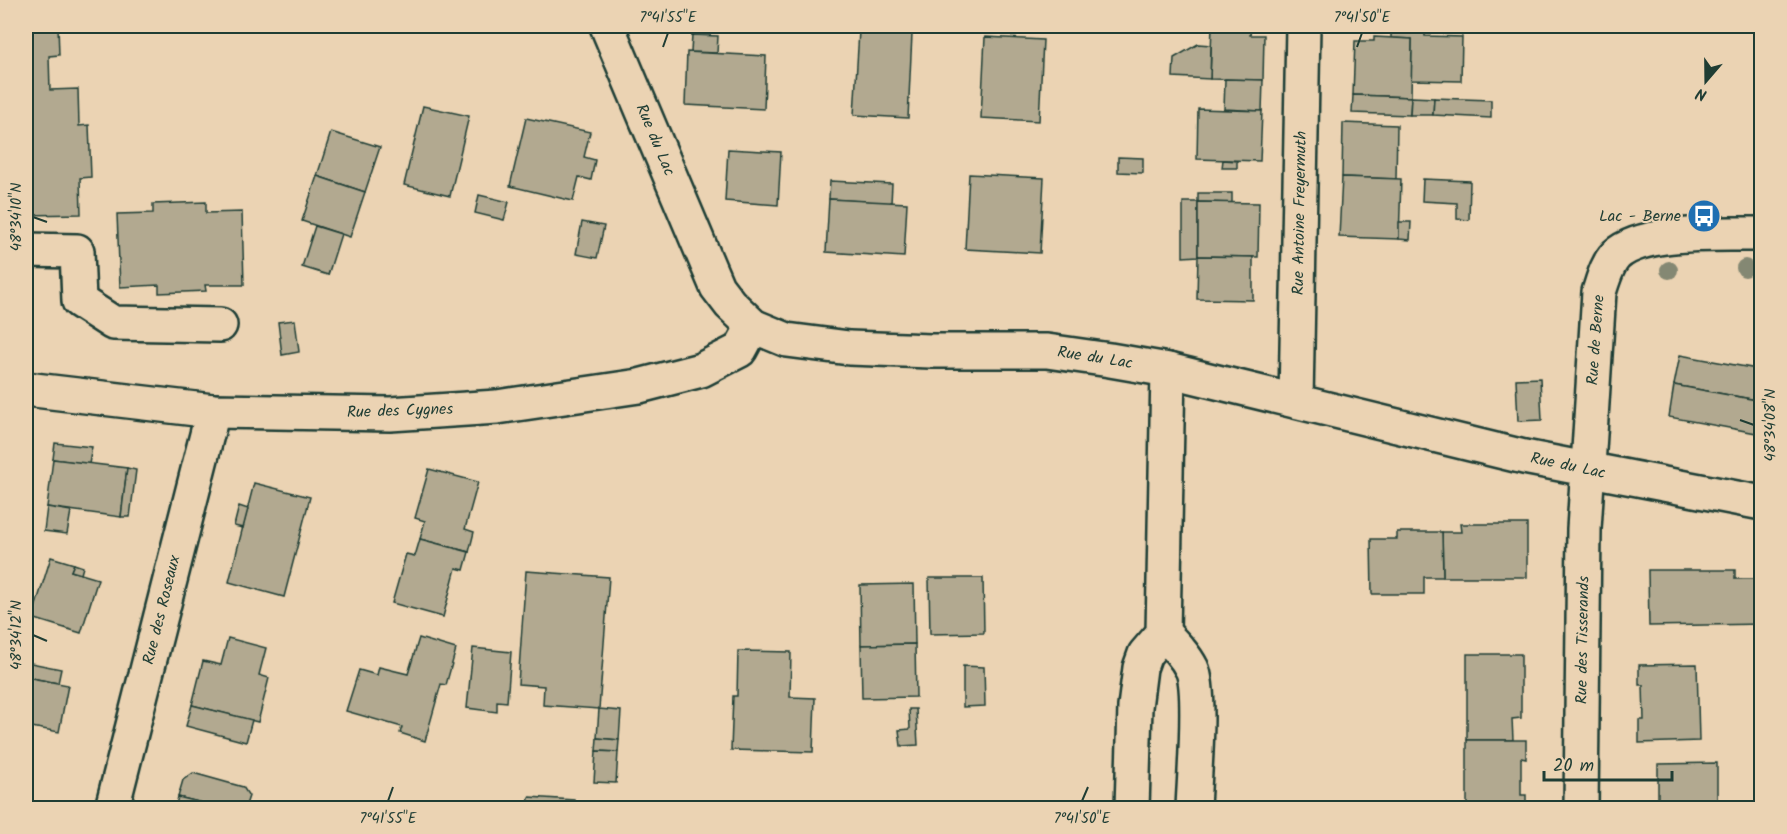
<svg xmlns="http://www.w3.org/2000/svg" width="1787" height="834" viewBox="0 0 1787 834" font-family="Kalam,sans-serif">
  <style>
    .building { fill: #b2a990; stroke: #1f3d34; stroke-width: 1.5 }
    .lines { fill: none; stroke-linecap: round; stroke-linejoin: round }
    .minor-casing { stroke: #1f3d34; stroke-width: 38 }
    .minor { stroke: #ebd3b3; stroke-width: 33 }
    .tree { fill: #848873 }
    .ticks { fill: none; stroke: #1f3d34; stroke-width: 2 }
    .labels { text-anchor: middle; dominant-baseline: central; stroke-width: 4.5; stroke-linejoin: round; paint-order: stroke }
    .street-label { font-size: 16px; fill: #1f3d34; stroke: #ebd3b3 }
    .poi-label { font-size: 16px; fill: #1f3d34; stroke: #ebd3b3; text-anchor: end }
    .neatline { fill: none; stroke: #1f3d34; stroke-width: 2 }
    .ticks-label { font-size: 15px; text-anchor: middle; fill: #1f3d34 }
  </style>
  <rect width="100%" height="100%" fill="#ebd3b3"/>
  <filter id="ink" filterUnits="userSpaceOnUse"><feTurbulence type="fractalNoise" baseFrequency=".0167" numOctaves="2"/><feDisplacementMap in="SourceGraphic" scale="12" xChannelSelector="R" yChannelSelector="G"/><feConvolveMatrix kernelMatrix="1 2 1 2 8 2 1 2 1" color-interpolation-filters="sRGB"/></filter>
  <g filter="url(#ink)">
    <!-- building -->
    <g class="building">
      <path d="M26,26H58L59,55L49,56L50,90L78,89L79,126L89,125L91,177L80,178L81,214L26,215Z"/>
      <path d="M1212,26H1251L1250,35H1264L1263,80L1210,79Z"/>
      <path d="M1391,26H1425V36L1462,37L1461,81L1411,80L1412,39L1391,38Z"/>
      <path d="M859,31L912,34L908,118L854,115Z"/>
      <path d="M692,35L718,36L717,53L691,52Z"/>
      <path d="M985,37L1043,40L1039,121L981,118Z"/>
      <path d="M1374,37L1412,39L1411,97L1353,95L1355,41H1374Z"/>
      <path d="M1198,44L1211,45L1210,79L1173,77L1174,58Z"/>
      <path d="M687,52L766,56L764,109L685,105Z"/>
      <path d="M1225,79L1263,80L1262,111L1224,109Z"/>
      <path d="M1353,95L1411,97L1410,115L1352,113Z"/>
      <path d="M1411,97L1434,98L1433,115H1410Z"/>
      <path d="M1434,98L1491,100V118L1433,115Z"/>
      <path d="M423,106L469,116L450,196L404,185Z"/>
      <path d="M1198,109L1262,111L1260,161L1197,159Z"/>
      <path d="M526,118L590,132L584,157L595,160L591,180L579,177L573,201L510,186Z"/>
      <path d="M1343,123L1397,125L1396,179L1342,177Z"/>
      <path d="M331,132L380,147L365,192L317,176Z"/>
      <path d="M728,149L781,152L778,205L725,201Z"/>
      <path d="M1118,157L1143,158V173L1118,172Z"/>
      <path d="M1223,160L1237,161V168H1222Z"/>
      <path d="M969,174L1044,178L1040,253L965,249Z"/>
      <path d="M317,176L365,192L350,237L302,221Z"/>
      <path d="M1342,177L1401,179L1399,239L1339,237Z"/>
      <path d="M1423,179L1470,181L1469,220L1457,219V203L1422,201Z"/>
      <path d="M830,181L892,184L891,203L829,199Z"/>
      <path d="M1198,193H1232V203L1198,202Z"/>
      <path d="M479,195L509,202L504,220L475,213Z"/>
      <path d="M829,199L907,203L904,257L826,252Z"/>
      <path d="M206,202V213L242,212L244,285H205L206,291L159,293V285L120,287L117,214L153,213V204Z"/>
      <path d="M1183,202H1198V256L1183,257Z"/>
      <path d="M1198,202L1259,203L1258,257L1198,256Z"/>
      <path d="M582,222L604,226L597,258L576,254Z"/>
      <path d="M1399,222H1411L1410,240L1399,239Z"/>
      <path d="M315,226L341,234L328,275L302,267Z"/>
      <path d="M1198,256L1253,257V300L1197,299Z"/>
      <path d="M295,320L299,352L282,355L278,322Z"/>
      <path d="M1680,355L1762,370V401L1674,385Z"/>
      <path d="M1540,378L1542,420L1518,421L1516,379Z"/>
      <path d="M1674,385L1762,401V434L1669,417Z"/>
      <path d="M55,443L92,447L89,464L53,459Z"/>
      <path d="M53,459L127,468L121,517L47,507Z"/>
      <path d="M127,468L136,470L130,517H121Z"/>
      <path d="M429,469L478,482L465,529L474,532L469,552L420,539L425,521L415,518Z"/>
      <path d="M254,483L310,497L284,597L229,582Z"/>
      <path d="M239,506L248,509L243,528L234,526Z"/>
      <path d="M47,507L71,511L67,534L44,531Z"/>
      <path d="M1460,524H1527V577H1443L1442,532H1461Z"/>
      <path d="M1397,532H1442L1443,577H1424V594H1372L1371,539H1397Z"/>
      <path d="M420,539L469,552L464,570L456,568L443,617L392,603L406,554L415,556Z"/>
      <path d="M51,557L74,564L71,571L98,579L81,633L32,618Z"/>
      <path d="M74,564L83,567L81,574L71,571Z"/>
      <path d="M1648,570H1735V579H1761L1762,624L1649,626Z"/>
      <path d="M526,571L609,577L599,709L543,705L544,686L518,684Z"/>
      <path d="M929,578H983L984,633L930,634Z"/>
      <path d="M914,584L915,644L861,645L860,585Z"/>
      <path d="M228,638L266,648L259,675L269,678L258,722L192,705L203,661L221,665Z"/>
      <path d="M419,638L456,649L446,685L441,684L425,741L400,733L402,727L346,711L359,670L377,675L379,667L408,674Z"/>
      <path d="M915,644L916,697L862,698L861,645Z"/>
      <path d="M473,648L511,652L507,702L497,701V712L467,708Z"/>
      <path d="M738,651L791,652L790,697L815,698L813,752L731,750L733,696H737Z"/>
      <path d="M1467,654H1521V718L1512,719L1513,740H1467Z"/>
      <path d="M26,662L61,669L58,683L26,677Z"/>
      <path d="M1697,664L1699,741L1639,743V720H1644L1643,685H1639V665Z"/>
      <path d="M963,666L984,667L985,706L963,707Z"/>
      <path d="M26,677L68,685L59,732L26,726Z"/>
      <path d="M192,705L252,720L246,742L186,726Z"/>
      <path d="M599,709L621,711L619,740L597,738Z"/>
      <path d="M909,709H916L918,745L901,746L899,730L910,729Z"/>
      <path d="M597,738L619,740L618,752L596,751Z"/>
      <path d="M1467,740H1526V759L1521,758V795H1526V808H1467Z"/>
      <path d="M596,751L618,752L616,783L594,782Z"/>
      <path d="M1717,763V808H1664V804H1658V764Z"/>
      <path d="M193,773L243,787L249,796L245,808H223L178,797L183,780Z"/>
      <rect x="26" y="777" width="3" height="31"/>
      <path d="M178,797L223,808H175Z"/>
      <path d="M529,797L574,800L573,808H528Z"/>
    </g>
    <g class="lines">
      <defs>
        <g id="minor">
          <path d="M607,26L717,287L730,304L753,326L787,340L849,348L931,351H1047L1110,360L1168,370L1524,457L1762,503"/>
          <path d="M26,250L77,251L79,301L113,323L220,325"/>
          <path d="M26,389L213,411L390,414L497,407L639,386L701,370L740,350L753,326"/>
          <path d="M1296,401L1303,26"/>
          <path d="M1163,633C1174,644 1185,655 1192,669C1202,691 1194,780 1193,808"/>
          <path d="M112,808L213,411"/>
          <path d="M1132,808L1135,707L1140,668L1145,654L1163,633L1168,370"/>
          <path d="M1581,808L1584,529L1599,292C1603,280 1607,264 1616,255C1644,229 1724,235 1762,234"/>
        </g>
      </defs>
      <!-- minor casing -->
      <use href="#minor" class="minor-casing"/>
      <!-- minor -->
      <use href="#minor" class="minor"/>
    </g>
    <!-- trees -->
    <g class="tree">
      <circle cx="1745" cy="268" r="9"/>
      <circle cx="1669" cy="270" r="9"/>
    </g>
  </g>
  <!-- ticks -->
  <path class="ticks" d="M663,47L668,33M1357,47L1362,33M33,217L47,222M1740,420L1754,425M33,635L47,641M388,801L393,787M1082,801L1088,787"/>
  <!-- icons -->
  <defs>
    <symbol id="bus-disc" viewBox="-11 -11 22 22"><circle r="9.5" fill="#1f6fb2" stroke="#ebd3b3"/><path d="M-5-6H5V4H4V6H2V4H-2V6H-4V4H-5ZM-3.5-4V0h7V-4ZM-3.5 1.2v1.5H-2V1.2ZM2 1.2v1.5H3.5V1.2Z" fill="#fff"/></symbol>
  </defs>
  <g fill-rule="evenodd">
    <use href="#bus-disc" x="1685" y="197" width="38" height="38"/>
  </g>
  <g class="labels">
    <!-- street labels -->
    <g class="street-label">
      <text transform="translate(655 140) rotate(67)">Rue du Lac</text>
      <text transform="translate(1300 213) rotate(-89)">Rue Antoine Freyermuth</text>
      <text transform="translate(1596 340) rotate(-86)">Rue de Berne</text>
      <text transform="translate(1095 358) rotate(9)">Rue du Lac</text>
      <text transform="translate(400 411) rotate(-2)">Rue des Cygnes</text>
      <text transform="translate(1568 466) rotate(12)">Rue du Lac</text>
      <text transform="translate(162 610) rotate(-76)">Rue des Roseaux</text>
      <text transform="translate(1583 640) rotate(-89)">Rue des Tisserands</text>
    </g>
    <!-- poi labels -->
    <g class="poi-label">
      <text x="1681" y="216">Lac - Berne</text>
    </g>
  </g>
  <!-- margin -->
  <rect width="1787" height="834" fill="none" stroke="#ebd3b3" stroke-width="66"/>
  <!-- north arrow -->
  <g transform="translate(1706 81) rotate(200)" stroke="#ebd3b3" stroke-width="4.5" paint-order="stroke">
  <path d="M0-4.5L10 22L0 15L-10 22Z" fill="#1f3d34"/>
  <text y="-9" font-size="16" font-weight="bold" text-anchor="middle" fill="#1f3d34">N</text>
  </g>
  <!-- scale -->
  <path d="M1544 771v9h128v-9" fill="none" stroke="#1f3d34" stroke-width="3"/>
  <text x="1553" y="771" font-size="18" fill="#1f3d34" stroke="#ebd3b3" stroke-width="4.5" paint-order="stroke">20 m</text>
  <rect x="33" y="33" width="1721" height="768" class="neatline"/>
  <g class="ticks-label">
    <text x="668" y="22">7°41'55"E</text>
    <text x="1362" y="22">7°41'50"E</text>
    <text transform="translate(16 217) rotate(-90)" y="5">48°34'10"N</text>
    <text transform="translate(1770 425) rotate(-90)" y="5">48°34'08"N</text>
    <text transform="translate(16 635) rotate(-90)" y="5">48°34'12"N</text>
    <text x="388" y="823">7°41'55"E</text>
    <text x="1082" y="823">7°41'50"E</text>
  </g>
</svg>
